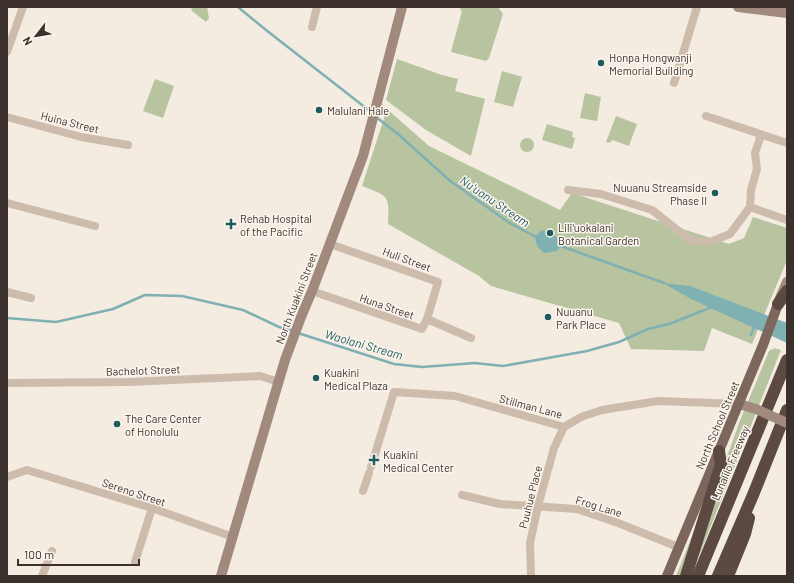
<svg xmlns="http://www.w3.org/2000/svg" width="794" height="583" viewBox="0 0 794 583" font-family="Barlow,sans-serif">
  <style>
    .green { fill: #b8c4a0 }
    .water { fill: #7fb0b2 }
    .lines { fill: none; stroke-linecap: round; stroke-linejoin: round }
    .stream { stroke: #7fb0b2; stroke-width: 2.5 }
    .street { stroke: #cdbbac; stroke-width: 8 }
    .secondary { stroke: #a18a7d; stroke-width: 10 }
    .primary { stroke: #7d675c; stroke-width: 10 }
    .highway { stroke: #5c4a42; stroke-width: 12 }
    .secondary-bridge { stroke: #a18a7d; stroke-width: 10 }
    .poi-dot { fill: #1f5a5e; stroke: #fbf5ee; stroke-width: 1.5 }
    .labels { text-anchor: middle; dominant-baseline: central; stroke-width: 3; stroke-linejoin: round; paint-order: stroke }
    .poi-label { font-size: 11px; fill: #3b302b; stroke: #fbf5ee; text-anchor: start }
    .street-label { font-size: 11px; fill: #3b302b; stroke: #fbf5ee }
    .water-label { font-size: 12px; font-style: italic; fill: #1f5a5e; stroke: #fbf5ee }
  </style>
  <rect width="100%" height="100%" fill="#f4ebe1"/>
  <!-- green -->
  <g class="green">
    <path d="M191,7H207L209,18L206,22L192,11Z"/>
    <path d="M461,7H498L503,14L489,58L486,61L451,52L462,11L460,10Z"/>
    <path d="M397,59L442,75L458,79L455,91L485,99L471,156L426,130L386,100Z"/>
    <path d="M502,71L522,77L513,107L494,102Z"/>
    <path d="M155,79L174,86L163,118L143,111Z"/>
    <path d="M585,93L601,97L597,121L580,118Z"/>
    <path d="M387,109L429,146L560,210L572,193L729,244L744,238L753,217L787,228V260L752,344L712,328L704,351L631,349L619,323L491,286L479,276L388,224C389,195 390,197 362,186Z"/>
    <path d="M616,116L637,124L629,146L612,140L610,143L606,142Z"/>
    <path d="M547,124L573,132L572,137L575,138L572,149L542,140Z"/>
    <circle cx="527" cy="145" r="7"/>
    <path d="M774,348L781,350L691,576L728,454L739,423L769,351L772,349L774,350Z"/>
    <path d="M695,529L680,576H676Z"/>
  </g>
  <!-- water -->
  <g class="water">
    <path d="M542,230L557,237L561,246L557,251L544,253C538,248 536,245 535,237Z"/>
    <path d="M663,283L690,286L787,323V343L691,299Z"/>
  </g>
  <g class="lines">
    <!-- stream -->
    <g class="stream">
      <path d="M238,7L266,30L371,112"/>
      <path d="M376,117L398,134L449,180L508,222L538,238"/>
      <path d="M558,245L664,283"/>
      <path d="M7,318L56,322L113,309L145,295L182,296L243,310L279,327L293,331"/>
      <path d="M298,333L394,364L422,367L475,363L503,366L587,351L619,342L648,329L669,324L712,307"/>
      <path d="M751,335L755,325"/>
    </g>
    <!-- street -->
    <g class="street">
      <path d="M312,27L317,7"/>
      <path d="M7,52L23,7"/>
      <path d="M674,83L697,7"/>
      <path d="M706,116L787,143"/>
      <path d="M7,117L81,137L128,145"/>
      <path d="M568,190L601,194L652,210L691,241L710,242L730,234L750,207L787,220"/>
      <path d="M7,203L95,226"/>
      <path d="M750,207L751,190L757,169L755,153L761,135"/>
      <path d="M312,291L422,329L427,319L438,282L330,244"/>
      <path d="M7,292L31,298"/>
      <path d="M427,319L471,338"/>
      <path d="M7,383L128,382L260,376L279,382"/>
      <path d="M371,467L394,392L455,396L564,427L581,417L602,410L658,401L739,404"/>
      <path d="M7,477L27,470L152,508L233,537"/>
      <path d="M363,491L369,473"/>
      <path d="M462,495L500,504L577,509L618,523L678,547"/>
      <path d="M135,562L152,508"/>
      <path d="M42,576L52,551"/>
      <path d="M531,576L530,543L538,506L554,448L564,427"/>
    </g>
    <!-- secondary -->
    <g class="secondary">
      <path d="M738,7L787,13"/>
      <path d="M780,298L787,282"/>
      <path d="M739,404L756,409"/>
      <path d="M221,576L285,360L301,317L312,291L363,156L402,7"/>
    </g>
    <!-- primary -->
    <path class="primary" d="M667,576L763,345L778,304"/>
    <!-- highway -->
    <g class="highway">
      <path d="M778,304L787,291"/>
      <path d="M686,576L721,464L719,451"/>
      <path d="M698,576L787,360"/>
      <path d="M718,576L753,495L787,410"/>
      <path d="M728,576L745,534L749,518"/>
    </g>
    <!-- secondary-bridge -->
    <path class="secondary-bridge" d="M756,409L787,423"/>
  </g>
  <!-- markers -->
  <g class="poi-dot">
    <circle cx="601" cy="63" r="4"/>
    <circle cx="319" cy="110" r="4"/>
    <circle cx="715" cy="193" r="4"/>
    <path d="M229 218h4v4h4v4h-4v4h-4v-4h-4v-4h4z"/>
    <circle cx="550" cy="233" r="4"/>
    <circle cx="548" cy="317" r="4"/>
    <circle cx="316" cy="378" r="4"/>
    <circle cx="117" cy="424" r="4"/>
    <path d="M372 454h4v4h4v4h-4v4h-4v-4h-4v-4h4z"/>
  </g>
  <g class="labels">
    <!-- poi labels -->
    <g class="poi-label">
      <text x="609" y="57">Honpa Hongwanji<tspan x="609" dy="13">Memorial Building</tspan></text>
      <text x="327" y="110">Malulani Hale</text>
      <text x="707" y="187" text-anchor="end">Nuuanu Streamside<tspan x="707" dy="13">Phase II</tspan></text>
      <text x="240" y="218">Rehab Hospital<tspan x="240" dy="13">of the Pacific</tspan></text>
      <text x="558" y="227">Lili'uokalani<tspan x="558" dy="13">Botanical Garden</tspan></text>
      <text x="556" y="311">Nuuanu<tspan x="556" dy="13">Park Place</tspan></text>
      <text x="324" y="372">Kuakini<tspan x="324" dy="13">Medical Plaza</tspan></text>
      <text x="125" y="418">The Care Center<tspan x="125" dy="13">of Honolulu</tspan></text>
      <text x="383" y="454">Kuakini<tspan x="383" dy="13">Medical Center</tspan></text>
    </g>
    <!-- street labels -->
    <g class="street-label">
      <text transform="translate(70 122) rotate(14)">Huina Street</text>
      <text transform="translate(407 259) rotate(20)">Huli Street</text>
      <text transform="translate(296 298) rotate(-69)">North Kuakini Street</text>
      <text transform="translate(387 306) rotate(19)">Huna Street</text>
      <text transform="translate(143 370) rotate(-2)">Bachelot Street</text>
      <text transform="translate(531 406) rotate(15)">Stillman Lane</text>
      <text transform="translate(717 425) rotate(-67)">North School Street</text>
      <text transform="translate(730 463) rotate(-67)">Lunalilo Freeway</text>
      <text transform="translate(134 492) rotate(18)">Sereno Street</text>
      <text transform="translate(530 497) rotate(-76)">Puuhue Place</text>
      <text transform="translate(599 506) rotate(17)">Frog Lane</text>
    </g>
    <!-- water labels -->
    <g class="water-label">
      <text transform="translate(495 201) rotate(34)">Nuʻuanu Stream</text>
      <text transform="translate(364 344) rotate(16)">Waolani Stream</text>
    </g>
  </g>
  <!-- border -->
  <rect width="794" height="583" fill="none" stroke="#3b302b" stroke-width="16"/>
  <!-- north arrow -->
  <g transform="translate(36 36) rotate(239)" stroke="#fbf5ee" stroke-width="3" paint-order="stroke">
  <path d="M0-3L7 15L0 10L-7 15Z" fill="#3b302b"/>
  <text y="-6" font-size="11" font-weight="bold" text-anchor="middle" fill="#3b302b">N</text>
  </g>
  <!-- scale -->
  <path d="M18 559v6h121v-6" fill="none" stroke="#3b302b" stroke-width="2"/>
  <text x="24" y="559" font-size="12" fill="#3b302b" stroke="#fbf5ee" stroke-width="3" paint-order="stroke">100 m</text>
</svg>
